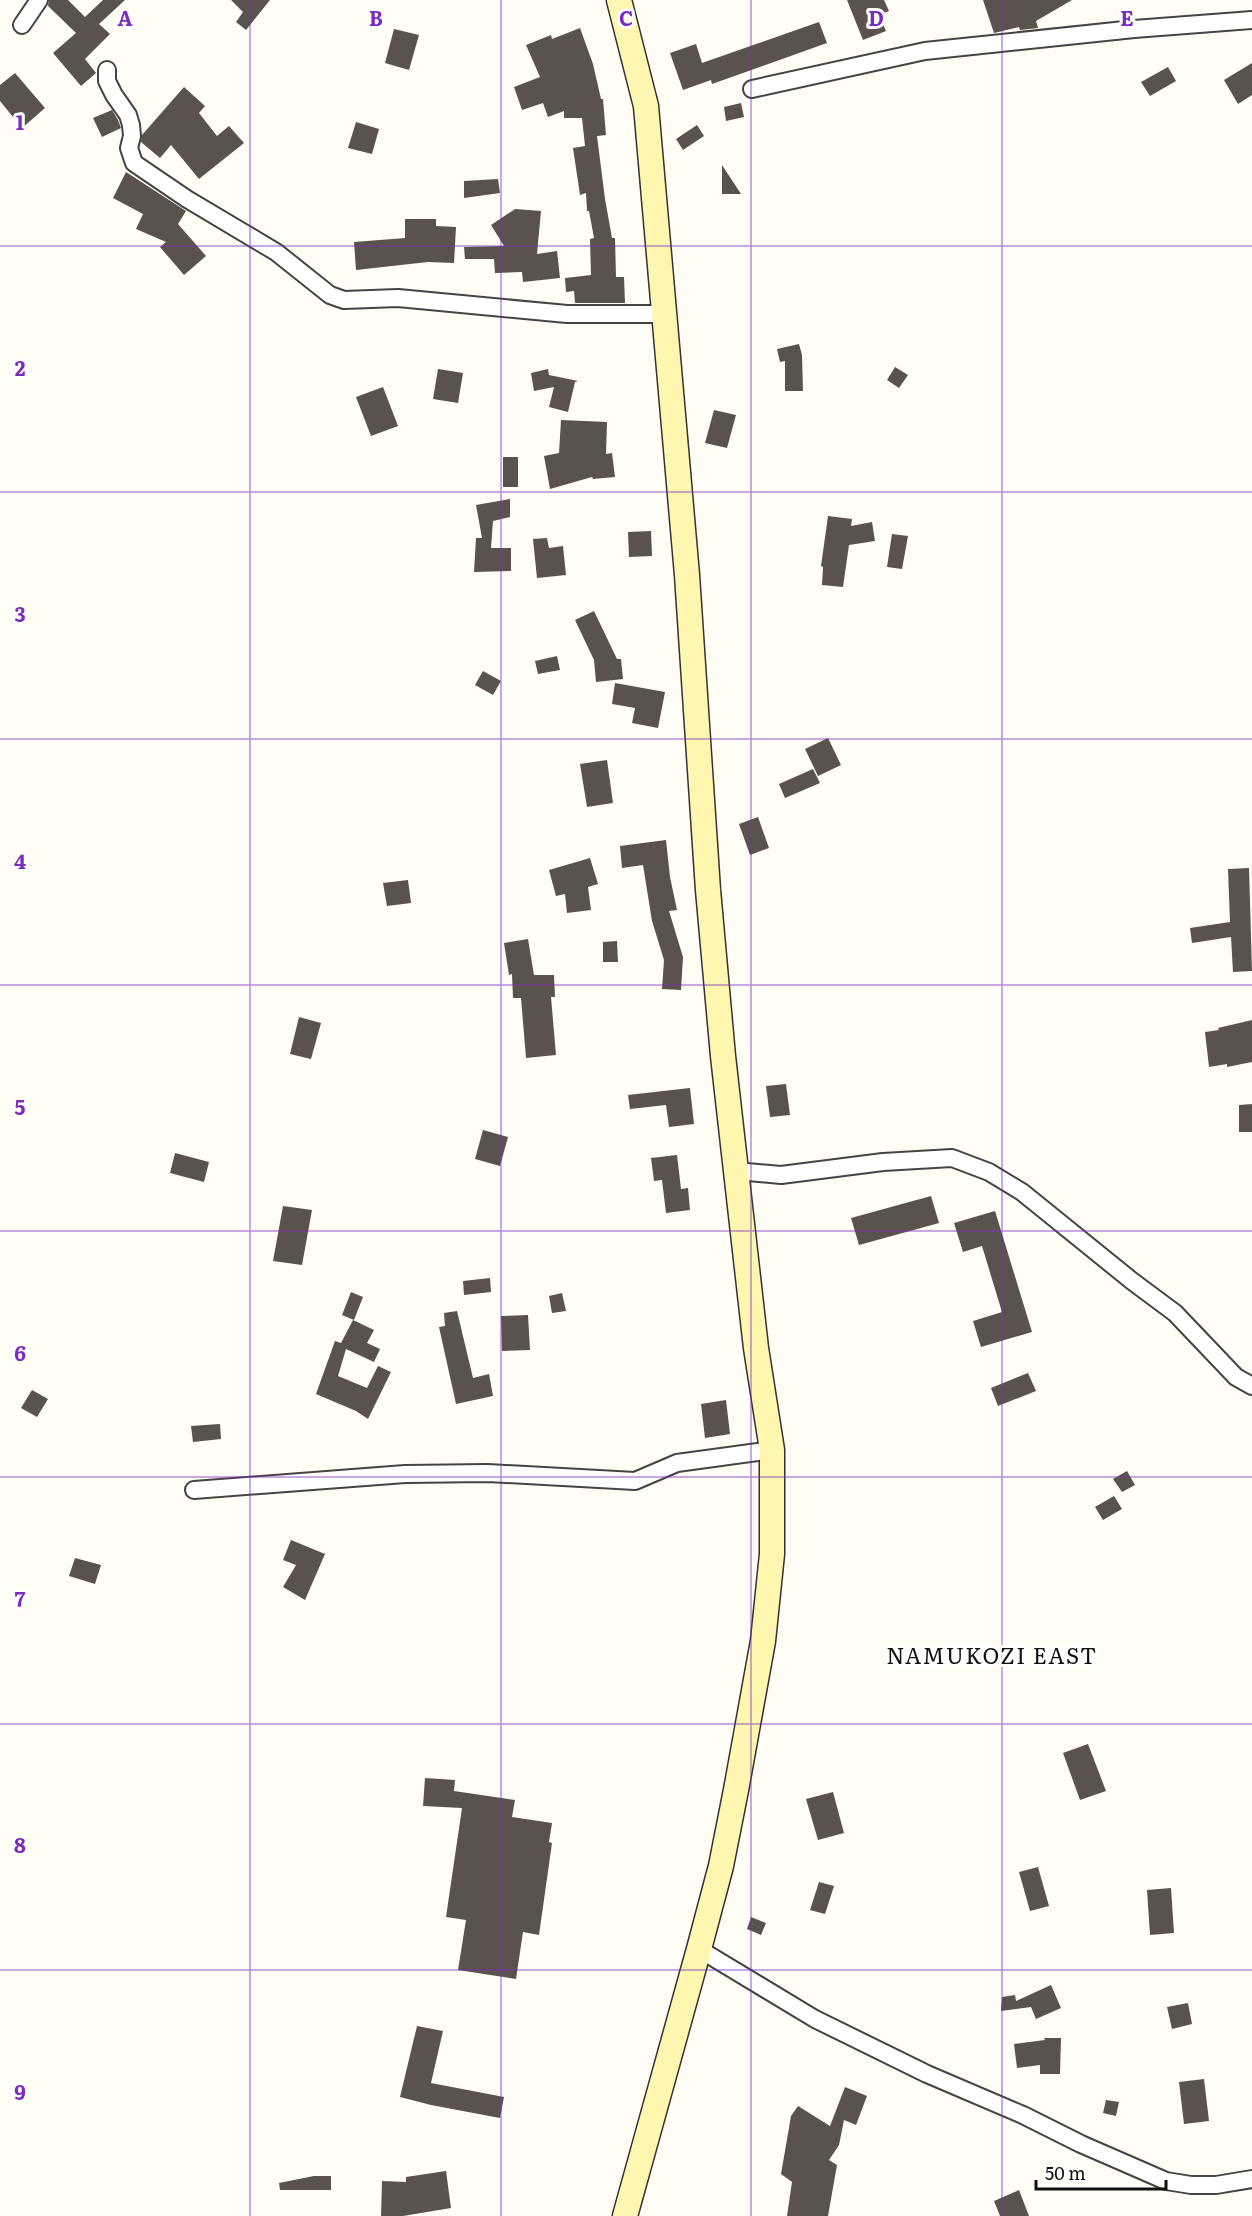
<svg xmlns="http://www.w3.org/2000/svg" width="1252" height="2216" viewBox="0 0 1252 2216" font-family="Literata,serif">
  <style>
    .building { fill: #5a524d }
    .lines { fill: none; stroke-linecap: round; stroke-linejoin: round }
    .minor-casing { stroke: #444; stroke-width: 20 }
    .secondary-casing { stroke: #333; stroke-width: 27 }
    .minor { stroke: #fff; stroke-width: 16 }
    .secondary { stroke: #fff6b0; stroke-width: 24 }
    .grid { fill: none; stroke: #7b2cbf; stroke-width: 1.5; stroke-opacity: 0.55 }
    .labels { text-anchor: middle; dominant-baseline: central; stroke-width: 6; stroke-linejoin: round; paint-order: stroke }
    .quarter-label { font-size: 22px; letter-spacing: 1.5px; fill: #111; stroke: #fff }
    .grid-label { font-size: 20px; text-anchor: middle; font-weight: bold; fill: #7b2cbf; stroke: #fff; stroke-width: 6; stroke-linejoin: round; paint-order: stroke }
  </style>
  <rect width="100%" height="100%" fill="#fffdf5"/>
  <!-- building -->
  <g class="building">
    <path d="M49,0H68L85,17L103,0H125L99,24L110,34L85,59L96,73L81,86L53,53L76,33L48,6Z"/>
    <path d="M231,0H270L246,30L236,22L243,12Z"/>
    <path d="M847,0H884L889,11L879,15L886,31L863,40Z"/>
    <path d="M983,0H1072L1036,21L1038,28L1020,30L1019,27L994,33Z"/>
    <path d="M819,22L827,43L712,84L711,80L683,90L670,53L696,44L702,63Z"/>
    <path d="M580,28L593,64L601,99H603L606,135L597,136L605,199L612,238H615L616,277H624L625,303H575L574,291L566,292L565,278L591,275L590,239L594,238L589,211H587L586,193L580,195L573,148L585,146L582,118H564V111L548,117L543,103L522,110L514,87L540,77L526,45L551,35L552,39Z"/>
    <path d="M394,29L419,35L409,70L385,63Z"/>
    <path d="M1252,63V95L1238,104L1224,80Z"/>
    <path d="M1168,67L1176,81L1150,96L1141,82Z"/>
    <path d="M15,73L45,108L22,128L0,101V85Z"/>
    <path d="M184,87L205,106L199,113L217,136L229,126L244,143L199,179L171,145L160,158L141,142L142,135Z"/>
    <path d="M741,103L744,117L726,121L724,107Z"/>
    <path d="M112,110L118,120L121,128L102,137L93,118Z"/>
    <path d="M356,122L379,129L372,154L348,148Z"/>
    <path d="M697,125L704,136L683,150L676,139Z"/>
    <path d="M722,165L741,194H722Z"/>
    <path d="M126,172L186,211L178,224L206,256L184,275L160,247L166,242L136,229L143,214L113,198Z"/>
    <path d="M498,179L500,193L464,198V181Z"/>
    <path d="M515,209L541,211L537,254L557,251L560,278L523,282L522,272L495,273L494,259H465L464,247L504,246L491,225Z"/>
    <path d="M405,219H436V226L456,227L454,263L428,262L356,270L354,242L405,238Z"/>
    <path d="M799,344L802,355L803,391H785V361L780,362L777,349Z"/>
    <path d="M895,367L908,375L899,388L887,380Z"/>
    <path d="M438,369L463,373L458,403L433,399Z"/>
    <path d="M548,369L549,375L578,381L575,382L568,412L549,407L554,387L534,391L531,373Z"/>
    <path d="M383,387L398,426L371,436L356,397Z"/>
    <path d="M714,410L736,415L727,448L705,443Z"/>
    <path d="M561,420L607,422L606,454L612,453L615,477L593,479L592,477L550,489L544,456L559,453Z"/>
    <rect x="503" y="457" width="15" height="30"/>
    <path d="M510,499V517L493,521L491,548H511V571L474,572L476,538H482L476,505Z"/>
    <path d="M828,516L852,519L851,526L872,522L875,541L849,545L843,587L822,585L823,567L821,566Z"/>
    <path d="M651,531L652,556L629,557L628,532Z"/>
    <path d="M892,534L908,536L902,569L887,567Z"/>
    <path d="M547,538L549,548L563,546L566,575L537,578L533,539Z"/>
    <path d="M594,611L617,659H621L623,679L596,682L594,660L575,620Z"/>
    <path d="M557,656L560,670L538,674L535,661Z"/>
    <path d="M483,671L501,681L493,695L475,685Z"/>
    <path d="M615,683L665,692L658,728L632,723L635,708L612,704Z"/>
    <path d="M828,738L841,765L818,776L805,749Z"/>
    <path d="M607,760L613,803L587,807L580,764Z"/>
    <path d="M813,769L820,783L785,798L779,784Z"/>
    <path d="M758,817L769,848L750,855L739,824Z"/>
    <path d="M666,840L670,877L677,910L669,911L683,957L681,990L662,989L664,960L652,921L643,865L622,868L620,846Z"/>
    <path d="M590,858L598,884L588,887L591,910L567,913L565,894L556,896L549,870Z"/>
    <path d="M1249,868L1252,971L1233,972L1231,937L1192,943L1190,928L1230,922L1228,869Z"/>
    <path d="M408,880L411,903L387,906L383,883Z"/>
    <path d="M528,939L534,975H554L555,997H551L556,1055L526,1058L521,998H513L512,974L509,975L504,943Z"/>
    <path d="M617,941L618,962H603V942Z"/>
    <path d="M299,1017L321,1023L311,1059L290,1054Z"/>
    <path d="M1252,1020V1062L1227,1067V1064L1209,1067L1205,1032L1219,1030L1218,1028Z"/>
    <path d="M786,1084L790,1115L770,1117L766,1086Z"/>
    <path d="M690,1088L694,1124L669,1127L666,1105L630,1109L628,1095Z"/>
    <path d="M1252,1104V1132H1239V1105Z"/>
    <path d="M483,1130L508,1137L500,1166L475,1159Z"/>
    <path d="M175,1153L209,1162L204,1182L170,1173Z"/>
    <path d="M677,1155L681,1189L688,1188L690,1210L666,1213L662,1180L654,1181L651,1158Z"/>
    <path d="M931,1196L939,1223L859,1245L851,1218Z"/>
    <path d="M283,1206L312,1210L302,1265L273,1261Z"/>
    <path d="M995,1211L1032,1332L981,1347L973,1321L1002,1312L982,1246L963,1252L954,1223Z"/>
    <path d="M490,1278L491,1292L464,1295L463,1281Z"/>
    <path d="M351,1292L363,1297L354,1320L342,1315Z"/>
    <path d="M562,1293L566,1311L552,1313L549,1296Z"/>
    <path d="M457,1311L473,1378L489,1374L493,1396L456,1404L439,1327L445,1326L444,1313Z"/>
    <path d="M528,1315L530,1350L502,1351L501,1316Z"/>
    <path d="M353,1320L374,1330L367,1343L380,1349L374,1362L346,1349L338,1376L367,1388L378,1366L391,1372L368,1419L356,1411L316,1394L335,1341L341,1343Z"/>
    <path d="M1028,1373L1036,1391L998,1406L991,1388Z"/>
    <path d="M32,1390L48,1399L37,1417L21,1408Z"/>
    <path d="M726,1400L730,1434L705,1438L701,1404Z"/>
    <path d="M220,1424L221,1439L193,1442L191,1426Z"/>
    <path d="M1127,1471L1135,1485L1122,1492L1113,1479Z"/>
    <path d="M1114,1496L1122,1509L1103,1520L1095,1507Z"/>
    <path d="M291,1540L325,1554L305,1600L283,1587L296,1565L283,1560Z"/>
    <path d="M75,1558L101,1565L95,1584L69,1576Z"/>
    <path d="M1088,1744L1106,1791L1080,1800L1063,1753Z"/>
    <path d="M425,1778L455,1780L454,1791L515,1800L512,1817L552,1823L549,1842L552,1843L539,1935L523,1932L516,1979L458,1970L466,1920L446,1917L462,1808L423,1806Z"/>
    <path d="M833,1792L844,1833L818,1840L806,1799Z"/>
    <path d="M1038,1867L1049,1906L1030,1911L1019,1872Z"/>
    <path d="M819,1882L834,1886L825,1914L810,1910Z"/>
    <path d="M1171,1888L1174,1933L1150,1935L1147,1890Z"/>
    <path d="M751,1917L766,1923L761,1935L747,1929Z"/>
    <path d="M1051,1985L1061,2008L1036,2019L1031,2007L1001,2011L1002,1997L1015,1995L1016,2001Z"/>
    <path d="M1188,2003L1192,2024L1172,2029L1167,2007Z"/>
    <path d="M417,2026L443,2031L431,2083L504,2097L500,2118L431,2105L400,2097Z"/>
    <path d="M1044,2038H1061L1060,2074H1040V2065L1017,2068L1014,2044L1045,2040Z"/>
    <path d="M1204,2079L1209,2121L1184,2124L1179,2082Z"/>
    <path d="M845,2087L867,2096L856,2125L844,2120L839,2145L829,2160L837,2165L828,2216H787L792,2182L781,2174L791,2116L798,2106L830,2126Z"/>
    <path d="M1106,2100L1119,2102L1116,2116L1103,2113Z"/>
    <path d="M446,2171L451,2208L403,2216H381L382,2181L406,2182V2177Z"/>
    <path d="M314,2176H331V2190H280L279,2183Z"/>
    <path d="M1019,2190L1029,2216H1000L994,2201Z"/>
  </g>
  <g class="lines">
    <defs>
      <g id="minor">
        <path d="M22,25L39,0"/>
        <path d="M107,70V81L114,95L128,115L131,125L132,136L129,148L134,163L187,199L276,252L330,295L344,300L398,298L567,314H664"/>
        <path d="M752,89L925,51L1134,29L1252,20"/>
        <path d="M736,1171L781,1175L883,1162L952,1158L989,1172L1022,1192L1132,1281L1175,1313L1236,1377L1252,1386"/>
        <path d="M194,1490L405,1474L488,1473L635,1481L677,1463L772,1450"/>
        <path d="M699,1949L815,2019L927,2074L1023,2115L1081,2144L1166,2181L1191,2185H1216L1252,2179"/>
      </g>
      <path id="secondary" d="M619,0L646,106L687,575L708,890L723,1056L756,1348L772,1450V1554L763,1641L736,1790L721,1866L699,1949L625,2216"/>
    </defs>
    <!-- minor casing -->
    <use href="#minor" class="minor-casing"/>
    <!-- secondary casing -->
    <use href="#secondary" class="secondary-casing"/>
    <!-- minor -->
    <use href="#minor" class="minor"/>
    <!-- secondary -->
    <use href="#secondary" class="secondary"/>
  </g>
  <!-- grid -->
  <path class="grid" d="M250,0V2216M501,0V2216M751,0V2216M1002,0V2216M0,246H1252M0,492H1252M0,739H1252M0,985H1252M0,1231H1252M0,1477H1252M0,1724H1252M0,1970H1252"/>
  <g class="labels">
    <!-- quarter labels -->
    <g class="quarter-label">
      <text x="992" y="1654">NAMUKOZI EAST</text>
    </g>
  </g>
  <g class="grid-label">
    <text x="125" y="26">A</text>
    <text x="376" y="26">B</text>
    <text x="626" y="26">C</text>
    <text x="876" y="26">D</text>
    <text x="1127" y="26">E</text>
    <text x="20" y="130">1</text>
    <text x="20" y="376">2</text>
    <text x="20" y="622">3</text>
    <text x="20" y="869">4</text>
    <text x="20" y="1115">5</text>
    <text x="20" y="1361">6</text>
    <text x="20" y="1607">7</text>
    <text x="20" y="1853">8</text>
    <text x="20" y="2100">9</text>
  </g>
  <!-- scale -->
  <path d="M1036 2180v9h130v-9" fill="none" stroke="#111111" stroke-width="3"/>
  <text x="1045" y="2180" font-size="18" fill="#111111" stroke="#ffffff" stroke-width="4.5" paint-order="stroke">50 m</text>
</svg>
